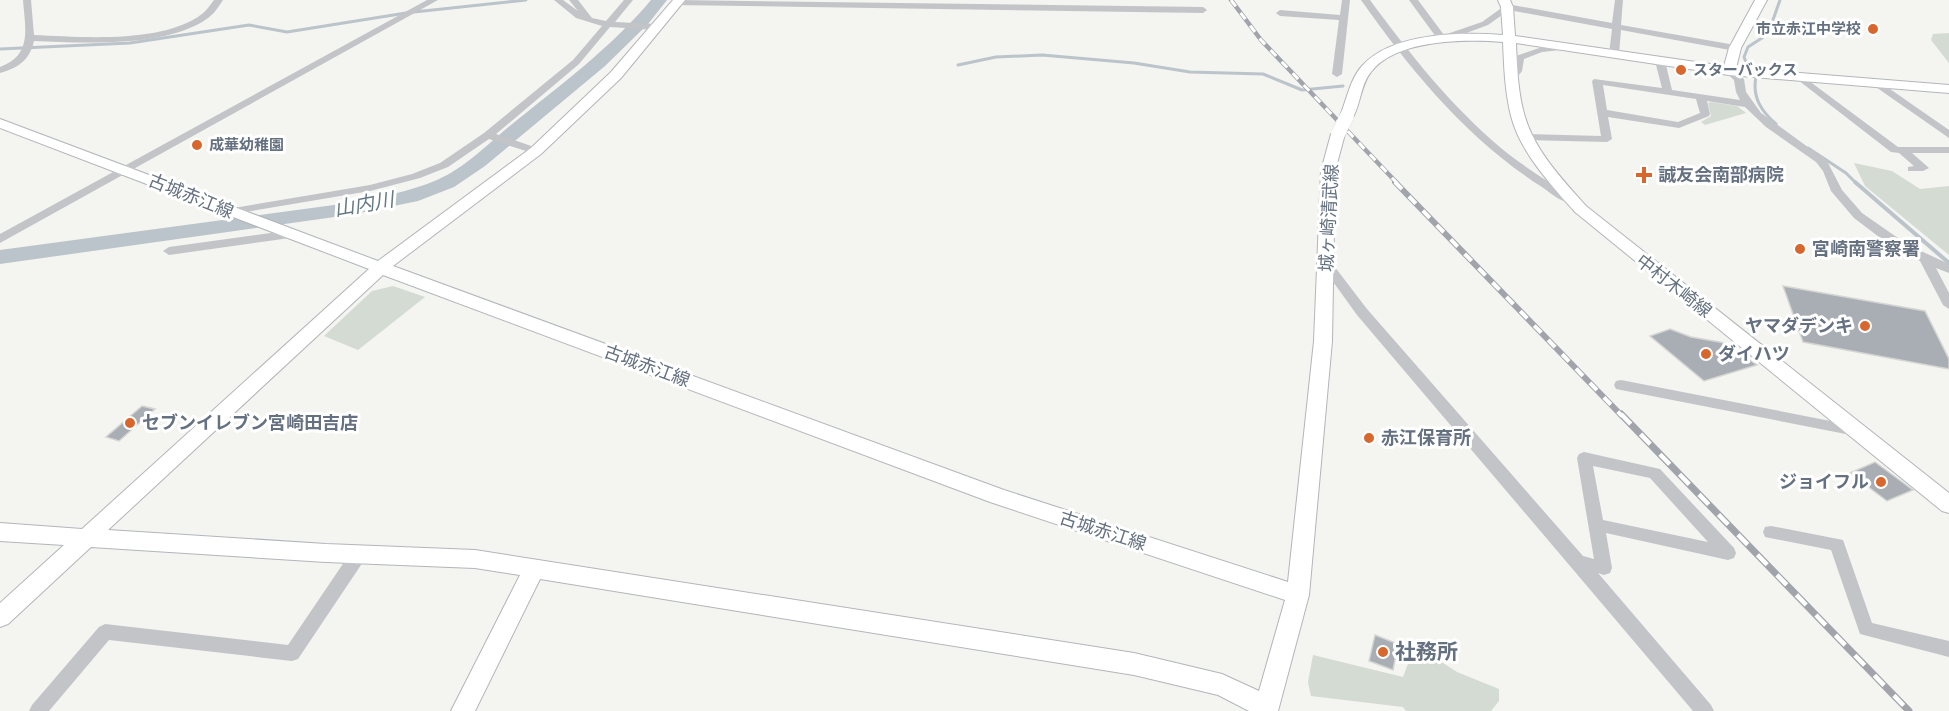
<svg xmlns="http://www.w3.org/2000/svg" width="1949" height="711" viewBox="0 0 1949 711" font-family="'Varela Round','Noto Sans JP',sans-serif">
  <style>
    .green { fill: #d4dbd2 }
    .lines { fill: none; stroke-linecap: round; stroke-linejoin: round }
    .stream-far1 { stroke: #bbc4ca; stroke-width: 3 }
    .stream { stroke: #bbc4ca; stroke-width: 4 }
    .river { fill: #bbc4ca; fill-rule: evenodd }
    .building { fill: #a8aeb4; stroke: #d5d5d3; stroke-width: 1.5 }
    .secondary-casing { stroke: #b2b6ba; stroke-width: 2 }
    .street { fill: #c2c4c8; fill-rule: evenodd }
    .secondary { fill: #fff; fill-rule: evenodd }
    .rail-far2-casing { stroke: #a1a5ab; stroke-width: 4.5 }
    .rail-far1-casing { stroke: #a1a5ab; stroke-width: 6 }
    .rail-casing { stroke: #a1a5ab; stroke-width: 7 }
    .rail-far2 { stroke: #fff; stroke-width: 3; stroke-dasharray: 8; stroke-linecap: butt }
    .rail-far1 { stroke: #fff; stroke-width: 4; stroke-dasharray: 10; stroke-linecap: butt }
    .rail { stroke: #fff; stroke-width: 4.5; stroke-dasharray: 14; stroke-linecap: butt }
    .secondary-bridge-casing { stroke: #b2b6ba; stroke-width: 14; stroke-linecap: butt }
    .secondary-bridge { stroke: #fff; stroke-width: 14 }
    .poi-dot { fill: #d8672d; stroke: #fff; stroke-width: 2 }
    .labels { text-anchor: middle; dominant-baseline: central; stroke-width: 6; stroke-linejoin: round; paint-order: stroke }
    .far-poi-label { font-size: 15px; font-weight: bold; fill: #657180; stroke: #fff; text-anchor: start }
    .poi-label { font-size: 18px; font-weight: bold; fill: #657180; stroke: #fff; text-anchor: start }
    .street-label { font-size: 18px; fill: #657180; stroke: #fff }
    .water-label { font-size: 20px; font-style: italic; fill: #657984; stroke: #fff }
    .near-poi-label { font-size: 21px; font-weight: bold; fill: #657180; stroke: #fff; text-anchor: start }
  </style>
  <rect width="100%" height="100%" fill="#f4f4f0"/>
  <!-- green -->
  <g class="green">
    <path d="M1949,33V63L1931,40L1933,34Z"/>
    <path d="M1711,102L1737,106L1746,113L1705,125L1701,122L1711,116L1708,103Z"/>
    <path d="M1854,163L1892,171L1920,189L1949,186V255L1865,186Z"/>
    <path d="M393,286L425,297L358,350L324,336L372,291Z"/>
    <path d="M1415,645L1457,672L1499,689V701L1491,711H1406L1403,707L1311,696L1308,682L1313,655L1403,677Z"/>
  </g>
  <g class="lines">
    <!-- stream-far1 -->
    <g class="stream-far1">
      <path d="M414,12L526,0"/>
      <path d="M0,49L130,43L249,25L287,32L406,13"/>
      <path d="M958,65L996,57L1042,55L1134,63L1190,72L1263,74L1302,90L1343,86"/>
      <path d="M1776,124C1761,111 1752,97 1756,77L1749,69L1744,57L1748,47L1768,34L1780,0"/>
      <path d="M1808,148L1846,173L1856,183"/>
    </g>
    <!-- stream -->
    <path class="stream" d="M1855,182L1949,263"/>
    <!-- river -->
    <path class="river" d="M651,0H667L648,24L605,66L485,166L454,187L418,201L349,215L0,264V250L349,203C379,197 409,192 437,180C465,168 488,144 511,125C559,86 611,48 651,0Z"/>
  </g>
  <!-- building -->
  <g class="building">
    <path d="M1783,286L1925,311L1949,359V369L1803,342Z"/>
    <path d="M1670,329L1691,337L1725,343L1757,365L1704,381L1650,336Z"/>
    <path d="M142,406L155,409L119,441L106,437Z"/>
    <path d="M1875,462L1913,490L1887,501L1850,473Z"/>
    <path d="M1375,635L1398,644L1393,670L1369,661Z"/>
  </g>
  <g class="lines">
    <defs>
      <g id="secondary">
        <path d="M673,0H685L621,78L541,154L393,266L1004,490L1288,582L1314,341L1321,171L1331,134L1338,130L1343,131L1345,134L1335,171L1332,341L1309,595L1278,711H1249L1218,695L1134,675L540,579L475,711H451L520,575L475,568L326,562L91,547L8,624L0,627V603L64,545L0,541V523L82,529L369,269L0,128V119L378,261L531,148L611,72ZM383,275L990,502L1285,600L1259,691L1222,674L1134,653L475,550L326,544L108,530Z"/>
        <path d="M1498,0H1510L1513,7L1515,36L1724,66L1729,48L1755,0H1767L1741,48L1736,68L1949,85V93L1729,75L1516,43C1517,68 1518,94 1525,117C1535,151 1563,180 1586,206L1949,493V513L1942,511L1575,212C1551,185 1520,152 1511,116C1505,92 1504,67 1503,42C1466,39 1396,39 1371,72C1360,85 1361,105 1352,119H1342L1340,116C1347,99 1350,79 1362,66C1392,32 1462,32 1503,35L1501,7Z"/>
      </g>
    </defs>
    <!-- secondary casing -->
    <use href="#secondary" class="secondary-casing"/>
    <!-- street -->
    <g class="street">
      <path d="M23,0H31L34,35C82,37 162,44 202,14C207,10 211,4 214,0H223C219,6 214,14 208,18C167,48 82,43 34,41C30,60 18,68 0,73V67C33,55 25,28 23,0Z"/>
      <path d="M427,0H438L0,243V234Z"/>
      <path d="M554,0H563L578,11L569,0H578L592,18L606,21L624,0H633L615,22L656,24L661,27L656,30L610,27L579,64L496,134L540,149V153H532L489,139L448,167L420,178L370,191L228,215L222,212L228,209L370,185L412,174L440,163L484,133L573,60L602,26L576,18Z"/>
      <path d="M676,0L1203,7L1207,10L1203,13L673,5L672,3Z"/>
      <path d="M1342,0H1350L1342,74L1337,77L1332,74L1339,20L1280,16L1276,13L1280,10L1340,15Z"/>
      <path d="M1361,0H1370C1409,53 1451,106 1501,148C1524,167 1549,182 1574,198V202C1563,205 1551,193 1542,187C1468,140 1411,71 1361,0Z"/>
      <path d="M1409,0H1418L1444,35L1482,22L1507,4L1612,23L1615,0H1623L1621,25L1735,45L1740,48L1735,51L1621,30L1619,54L1614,57L1609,54L1612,29L1509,10L1488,25L1442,42L1439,41Z"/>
      <path d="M1567,44L1572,47L1570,49L1542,52L1524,59L1522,71L1516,79L1508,77L1512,71L1516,56L1542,47Z"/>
      <path d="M1660,58L1665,61L1672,90L1740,100L1736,92L1734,80L1724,71L1732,69L1744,79L1746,92L1761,113L1827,161L1842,190L1862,213L1908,245L1949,264V273L1936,268L1949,293V309L1943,305L1920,261L1883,240L1854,218L1831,191L1823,171L1816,162L1766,127L1745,107L1707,101L1710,114L1709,116L1679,128L1608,117L1612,139L1607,142L1526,140L1521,137L1526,134L1601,136L1592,81L1594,79L1662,88L1655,61ZM1603,85L1696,99L1700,113L1678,122L1607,110Z"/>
      <path d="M1801,75L1898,147H1949V153H1912L1929,168L1923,171H1908V167L1914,166L1899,153L1891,152L1798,80V76Z"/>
      <path d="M1877,80L1949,130V138L1873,85L1872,83Z"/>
      <path d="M293,230L297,231L299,234L297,237L169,255L163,251L169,247Z"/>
      <path d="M1327,261L1331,262L1367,309L1583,556L1594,559L1577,458L1579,454L1584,452L1660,469L1734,548L1736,553L1734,558L1728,560L1606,533L1612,568L1610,573L1604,575L1598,573L1711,705L1714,711H1693L1357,315L1321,265ZM1593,466L1650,478L1708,542L1603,520Z"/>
      <path d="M1621,380L1856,426L1861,427L1863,431L1861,435L1856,436L1616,389L1614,385L1616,381Z"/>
      <path d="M1771,526L1843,540L1872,623L1949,641V657L1860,634L1831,550L1765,537L1763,532L1765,527Z"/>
      <path d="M359,547L365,549L367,554L365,559L298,659L292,661L109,640L49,711H29L32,705L99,627L105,624L288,645L353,549Z"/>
    </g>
    <!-- secondary -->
    <use href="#secondary" class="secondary"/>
    <defs>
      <path id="rail-far2" d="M1231,0L1261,40L1397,183"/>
      <path id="rail-far1" d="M1395,182L1622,416"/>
      <path id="rail" d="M1621,414L1909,711"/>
    </defs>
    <!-- rail-far2 casing -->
    <use href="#rail-far2" class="rail-far2-casing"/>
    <!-- rail-far1 casing -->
    <use href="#rail-far1" class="rail-far1-casing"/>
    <!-- rail casing -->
    <use href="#rail" class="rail-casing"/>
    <!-- rail-far2 -->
    <use href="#rail-far2" class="rail-far2"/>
    <!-- rail-far1 -->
    <use href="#rail-far1" class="rail-far1"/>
    <!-- rail -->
    <use href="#rail" class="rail"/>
    <defs>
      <path id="secondary-bridge" d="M1338,134L1347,116"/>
    </defs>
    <!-- secondary-bridge casing -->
    <use href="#secondary-bridge" class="secondary-bridge-casing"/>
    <!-- secondary-bridge -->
    <use href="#secondary-bridge" class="secondary-bridge"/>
  </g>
  <!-- markers -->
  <g class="poi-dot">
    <circle cx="1873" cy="29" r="6"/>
    <circle cx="1681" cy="70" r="6"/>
    <circle cx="197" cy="145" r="6"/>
    <path d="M1641 166h6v6h6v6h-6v6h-6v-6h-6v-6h6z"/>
    <circle cx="1800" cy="249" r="6"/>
    <circle cx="1865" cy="326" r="6"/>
    <circle cx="1706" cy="354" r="6"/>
    <circle cx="130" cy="423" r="6"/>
    <circle cx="1369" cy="438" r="6"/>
    <circle cx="1881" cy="482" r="6"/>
    <circle cx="1383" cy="652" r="6"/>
  </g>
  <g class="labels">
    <!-- far-poi labels -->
    <g class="far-poi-label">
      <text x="1861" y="29" text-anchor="end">市立赤江中学校</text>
      <text x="1693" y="70">スターバックス</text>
      <text x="209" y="145">成華幼稚園</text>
    </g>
    <!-- poi labels -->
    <g class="poi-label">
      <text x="1658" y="175">誠友会南部病院</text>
      <text x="1812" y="249">宮崎南警察署</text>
      <text x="1853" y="326" text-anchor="end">ヤマダデンキ</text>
      <text x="1718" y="354">ダイハツ</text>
      <text x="142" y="423">セブンイレブン宮崎田吉店</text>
      <text x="1381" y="438">赤江保育所</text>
      <text x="1869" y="482" text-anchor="end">ジョイフル</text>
    </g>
    <!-- street labels -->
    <g class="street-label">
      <text transform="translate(191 196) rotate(22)">古城赤江線</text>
      <text transform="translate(1329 218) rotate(-87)">城ヶ崎清武線</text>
      <text transform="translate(1674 286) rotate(38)">中村木崎線</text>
      <text transform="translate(647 366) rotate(20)">古城赤江線</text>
      <text transform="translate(1103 531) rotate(18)">古城赤江線</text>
    </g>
    <!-- water labels -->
    <g class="water-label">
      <text transform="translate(364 205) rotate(-10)">山内川</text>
    </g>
    <!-- near-poi labels -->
    <g class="near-poi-label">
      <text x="1395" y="652">社務所</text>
    </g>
  </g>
</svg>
